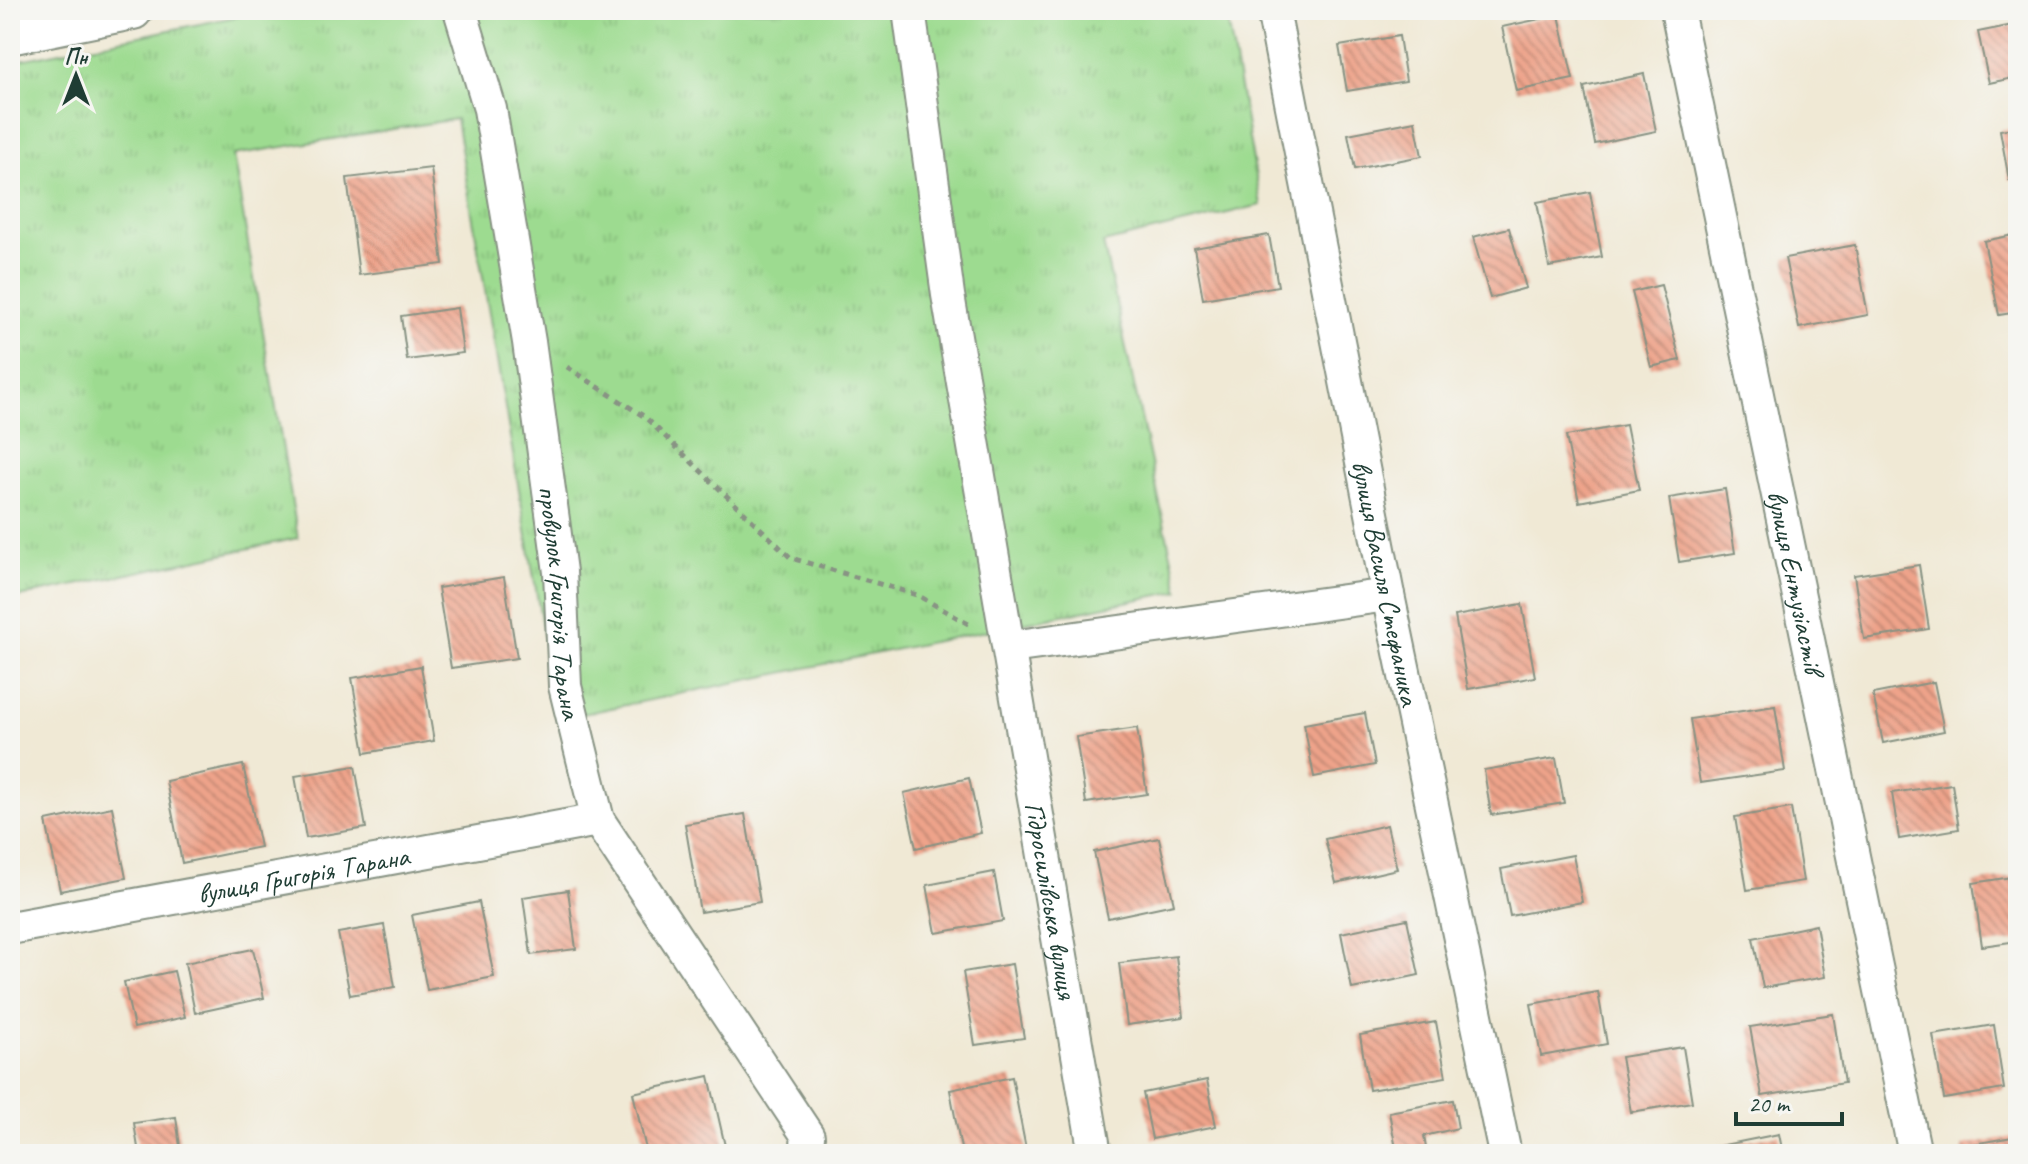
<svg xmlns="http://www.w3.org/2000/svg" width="2028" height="1164" viewBox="0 0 2028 1164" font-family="Caveat,sans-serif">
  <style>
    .grass { fill: url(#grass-tufts); stroke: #5e8c62; stroke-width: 2 }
    .building { fill: url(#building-back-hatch) }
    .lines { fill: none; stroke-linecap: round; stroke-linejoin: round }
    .minor-casing { stroke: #889384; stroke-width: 36 }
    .tertiary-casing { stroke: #889384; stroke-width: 42 }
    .path { stroke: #889384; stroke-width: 5; stroke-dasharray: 6 6; stroke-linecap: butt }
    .minor { stroke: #fff; stroke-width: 32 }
    .tertiary { stroke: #fff; stroke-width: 38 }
    .labels { text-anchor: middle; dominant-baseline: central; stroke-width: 6; stroke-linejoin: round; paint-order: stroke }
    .street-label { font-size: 28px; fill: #1f3d34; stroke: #f6f6f2 }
  </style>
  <defs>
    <pattern id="grass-tufts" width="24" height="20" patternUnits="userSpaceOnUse" patternTransform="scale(2)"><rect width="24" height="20" fill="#9ddb90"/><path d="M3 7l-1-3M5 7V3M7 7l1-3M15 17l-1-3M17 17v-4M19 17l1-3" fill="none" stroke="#87bd7d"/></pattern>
    <pattern id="building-back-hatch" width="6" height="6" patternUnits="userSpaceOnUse" patternTransform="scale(2)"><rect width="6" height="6" fill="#eea38a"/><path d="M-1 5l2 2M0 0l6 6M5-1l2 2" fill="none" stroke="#c08672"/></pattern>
  </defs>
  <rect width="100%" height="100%" fill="#f6f6f2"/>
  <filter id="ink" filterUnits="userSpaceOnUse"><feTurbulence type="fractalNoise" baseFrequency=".0125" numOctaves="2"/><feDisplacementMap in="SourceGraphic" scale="16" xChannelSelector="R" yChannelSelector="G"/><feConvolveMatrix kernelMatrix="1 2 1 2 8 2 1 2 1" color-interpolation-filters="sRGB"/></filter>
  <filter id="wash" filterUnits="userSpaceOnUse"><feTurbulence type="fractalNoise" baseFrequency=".006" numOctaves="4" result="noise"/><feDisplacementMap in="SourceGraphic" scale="32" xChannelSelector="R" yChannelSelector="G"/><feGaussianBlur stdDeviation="1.8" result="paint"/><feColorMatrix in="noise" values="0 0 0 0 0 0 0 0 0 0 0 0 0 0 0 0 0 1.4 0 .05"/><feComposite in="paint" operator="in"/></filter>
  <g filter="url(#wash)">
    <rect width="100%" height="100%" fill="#f0e9d5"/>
    <!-- grass -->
    <path class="grass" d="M269,10H1226L1261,205L1103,243L1179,591L558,719L456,119L233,155L298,538L10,599V62Z"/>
    <g id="blocks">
      <!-- building -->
      <g class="building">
        <path d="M1559,15L1573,79L1516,91L1502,27Z"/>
        <path d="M2018,24V77L1989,83L1978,32Z"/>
        <path d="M1399,36L1406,81L1347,91L1339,46Z"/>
        <path d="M1644,74L1656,131L1595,144L1584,87Z"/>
        <path d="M1415,121L1422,156L1355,169L1348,134Z"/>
        <path d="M2018,127V178L2009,180L2000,130Z"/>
        <path d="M431,168L443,264L359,275L347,178Z"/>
        <path d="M1590,192L1602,257L1549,267L1537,202Z"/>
        <path d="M1509,228L1526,288L1490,298L1473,237Z"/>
        <path d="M2018,234V312L1999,315L1984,241Z"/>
        <path d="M1269,235L1278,286L1203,299L1194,248Z"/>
        <path d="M1855,245L1868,315L1799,328L1785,258Z"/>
        <path d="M1661,285L1680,360L1651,367L1632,292Z"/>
        <path d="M457,308L463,353L407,360L401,316Z"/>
        <path d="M1626,425L1639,490L1579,502L1566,436Z"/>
        <path d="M1725,489L1735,553L1679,562L1669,498Z"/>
        <path d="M1919,565L1929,629L1864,639L1854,575Z"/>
        <path d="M504,577L517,658L451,668L438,588Z"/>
        <path d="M1522,604L1535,677L1468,689L1455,616Z"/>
        <path d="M421,666L434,741L365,753L352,678Z"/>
        <path d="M1934,682L1944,731L1883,743L1873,694Z"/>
        <path d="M1775,706L1785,771L1700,783L1690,719Z"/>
        <path d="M1365,713L1375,765L1314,777L1304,724Z"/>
        <path d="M1137,728L1147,794L1086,803L1076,737Z"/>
        <path d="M1556,758L1564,803L1491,815L1484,770Z"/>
        <path d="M243,765L260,847L182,863L166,781Z"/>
        <path d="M355,766L366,828L306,838L295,776Z"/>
        <path d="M969,778L981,833L916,848L904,793Z"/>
        <path d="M1952,784L1959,829L1899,839L1892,793Z"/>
        <path d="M112,807L126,878L60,891L46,821Z"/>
        <path d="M1791,808L1803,881L1747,890L1735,817Z"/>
        <path d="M745,814L760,902L700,912L685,824Z"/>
        <path d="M1387,825L1397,869L1336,883L1325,839Z"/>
        <path d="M1159,838L1174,904L1108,918L1094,852Z"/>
        <path d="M1573,855L1582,902L1510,916L1501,869Z"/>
        <path d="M994,872L1003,921L936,933L927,885Z"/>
        <path d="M2018,876V941L1982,946L1973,883Z"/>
        <path d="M568,890L576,949L531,955L523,897Z"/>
        <path d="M479,902L494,977L427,990L412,915Z"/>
        <path d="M1407,919L1419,975L1352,989L1341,933Z"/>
        <path d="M384,925L395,987L350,995L338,933Z"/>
        <path d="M1816,925L1825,977L1763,988L1753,938Z"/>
        <path d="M253,949L264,998L195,1013L185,963Z"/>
        <path d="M1176,956L1184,1017L1127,1025L1119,963Z"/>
        <path d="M1012,964L1024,1038L975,1045L963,972Z"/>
        <path d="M174,971L185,1017L134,1028L124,982Z"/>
        <path d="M1598,992L1607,1044L1541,1056L1531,1004Z"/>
        <path d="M1833,1014L1844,1083L1762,1096L1750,1027Z"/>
        <path d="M1436,1022L1446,1077L1369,1090L1360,1035Z"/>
        <path d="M1994,1025L2004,1089L1944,1099L1933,1035Z"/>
        <path d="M1683,1047L1692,1102L1631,1112L1621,1057Z"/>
        <path d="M709,1076L725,1146L691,1154H647L633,1093Z"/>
        <path d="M1012,1077L1027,1154H962L950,1090Z"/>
        <path d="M1207,1080L1216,1126L1152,1139L1143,1093Z"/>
        <path d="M1453,1100L1458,1128L1424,1136L1427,1154H1397L1389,1112Z"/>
        <path d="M176,1117L181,1154H139L134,1123Z"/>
        <path d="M1779,1134L1783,1154H1715L1714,1147Z"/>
        <path d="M2018,1136V1154H1963L1962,1146Z"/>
      </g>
    </g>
  </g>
  <g filter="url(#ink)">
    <use href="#blocks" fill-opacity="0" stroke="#889384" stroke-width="2"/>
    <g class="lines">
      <defs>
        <g id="minor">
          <path id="s1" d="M460,10L490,109L529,342L560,572L565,686L598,820L808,1136L806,1154"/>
          <path id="s2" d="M909,10L948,295L1095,1154"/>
          <path id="s3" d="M1273,10L1388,595L1505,1154"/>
          <path id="s4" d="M1677,10L1915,1154"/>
          <path d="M1011,647L1388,595"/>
          <path id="s5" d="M10,928L598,820"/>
        </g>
        <path id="tertiary" d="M10,35L133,10"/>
      </defs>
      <!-- minor casing -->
      <use href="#minor" class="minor-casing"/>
      <!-- tertiary casing -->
      <use href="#tertiary" class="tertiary-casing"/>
      <!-- path -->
      <path class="path" d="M567,367L645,417L791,558L917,595L972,626"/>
      <!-- minor -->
      <use href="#minor" class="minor"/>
      <!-- tertiary -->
      <use href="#tertiary" class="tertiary"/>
    </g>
  </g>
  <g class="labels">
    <!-- street labels -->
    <g class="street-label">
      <text stroke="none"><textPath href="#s4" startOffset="584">вулиця Ентузіастів</textPath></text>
      <text stroke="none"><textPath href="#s3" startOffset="584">вулиця Василя Стефаника</textPath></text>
      <text stroke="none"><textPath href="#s1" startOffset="602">провулок Григорія Тарана</textPath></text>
      <text stroke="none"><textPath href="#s5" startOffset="298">вулиця Григорія Тарана</textPath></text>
      <text stroke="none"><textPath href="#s2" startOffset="902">Гідросилівська вулиця</textPath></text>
    </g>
  </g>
  <!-- margin -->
  <rect width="2028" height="1164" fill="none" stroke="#f6f6f2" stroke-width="40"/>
  <!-- north arrow -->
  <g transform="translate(76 76)" stroke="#f6f6f2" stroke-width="6" paint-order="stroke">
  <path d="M0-6L14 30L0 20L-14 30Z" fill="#1f3d34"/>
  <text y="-12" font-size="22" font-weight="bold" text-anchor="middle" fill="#1f3d34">Пн</text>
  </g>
  <!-- scale -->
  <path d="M1736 1112v12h106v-12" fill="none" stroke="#1f3d34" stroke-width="4"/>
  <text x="1748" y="1112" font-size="24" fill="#1f3d34" stroke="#f6f6f2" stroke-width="6" paint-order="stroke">20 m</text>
</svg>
